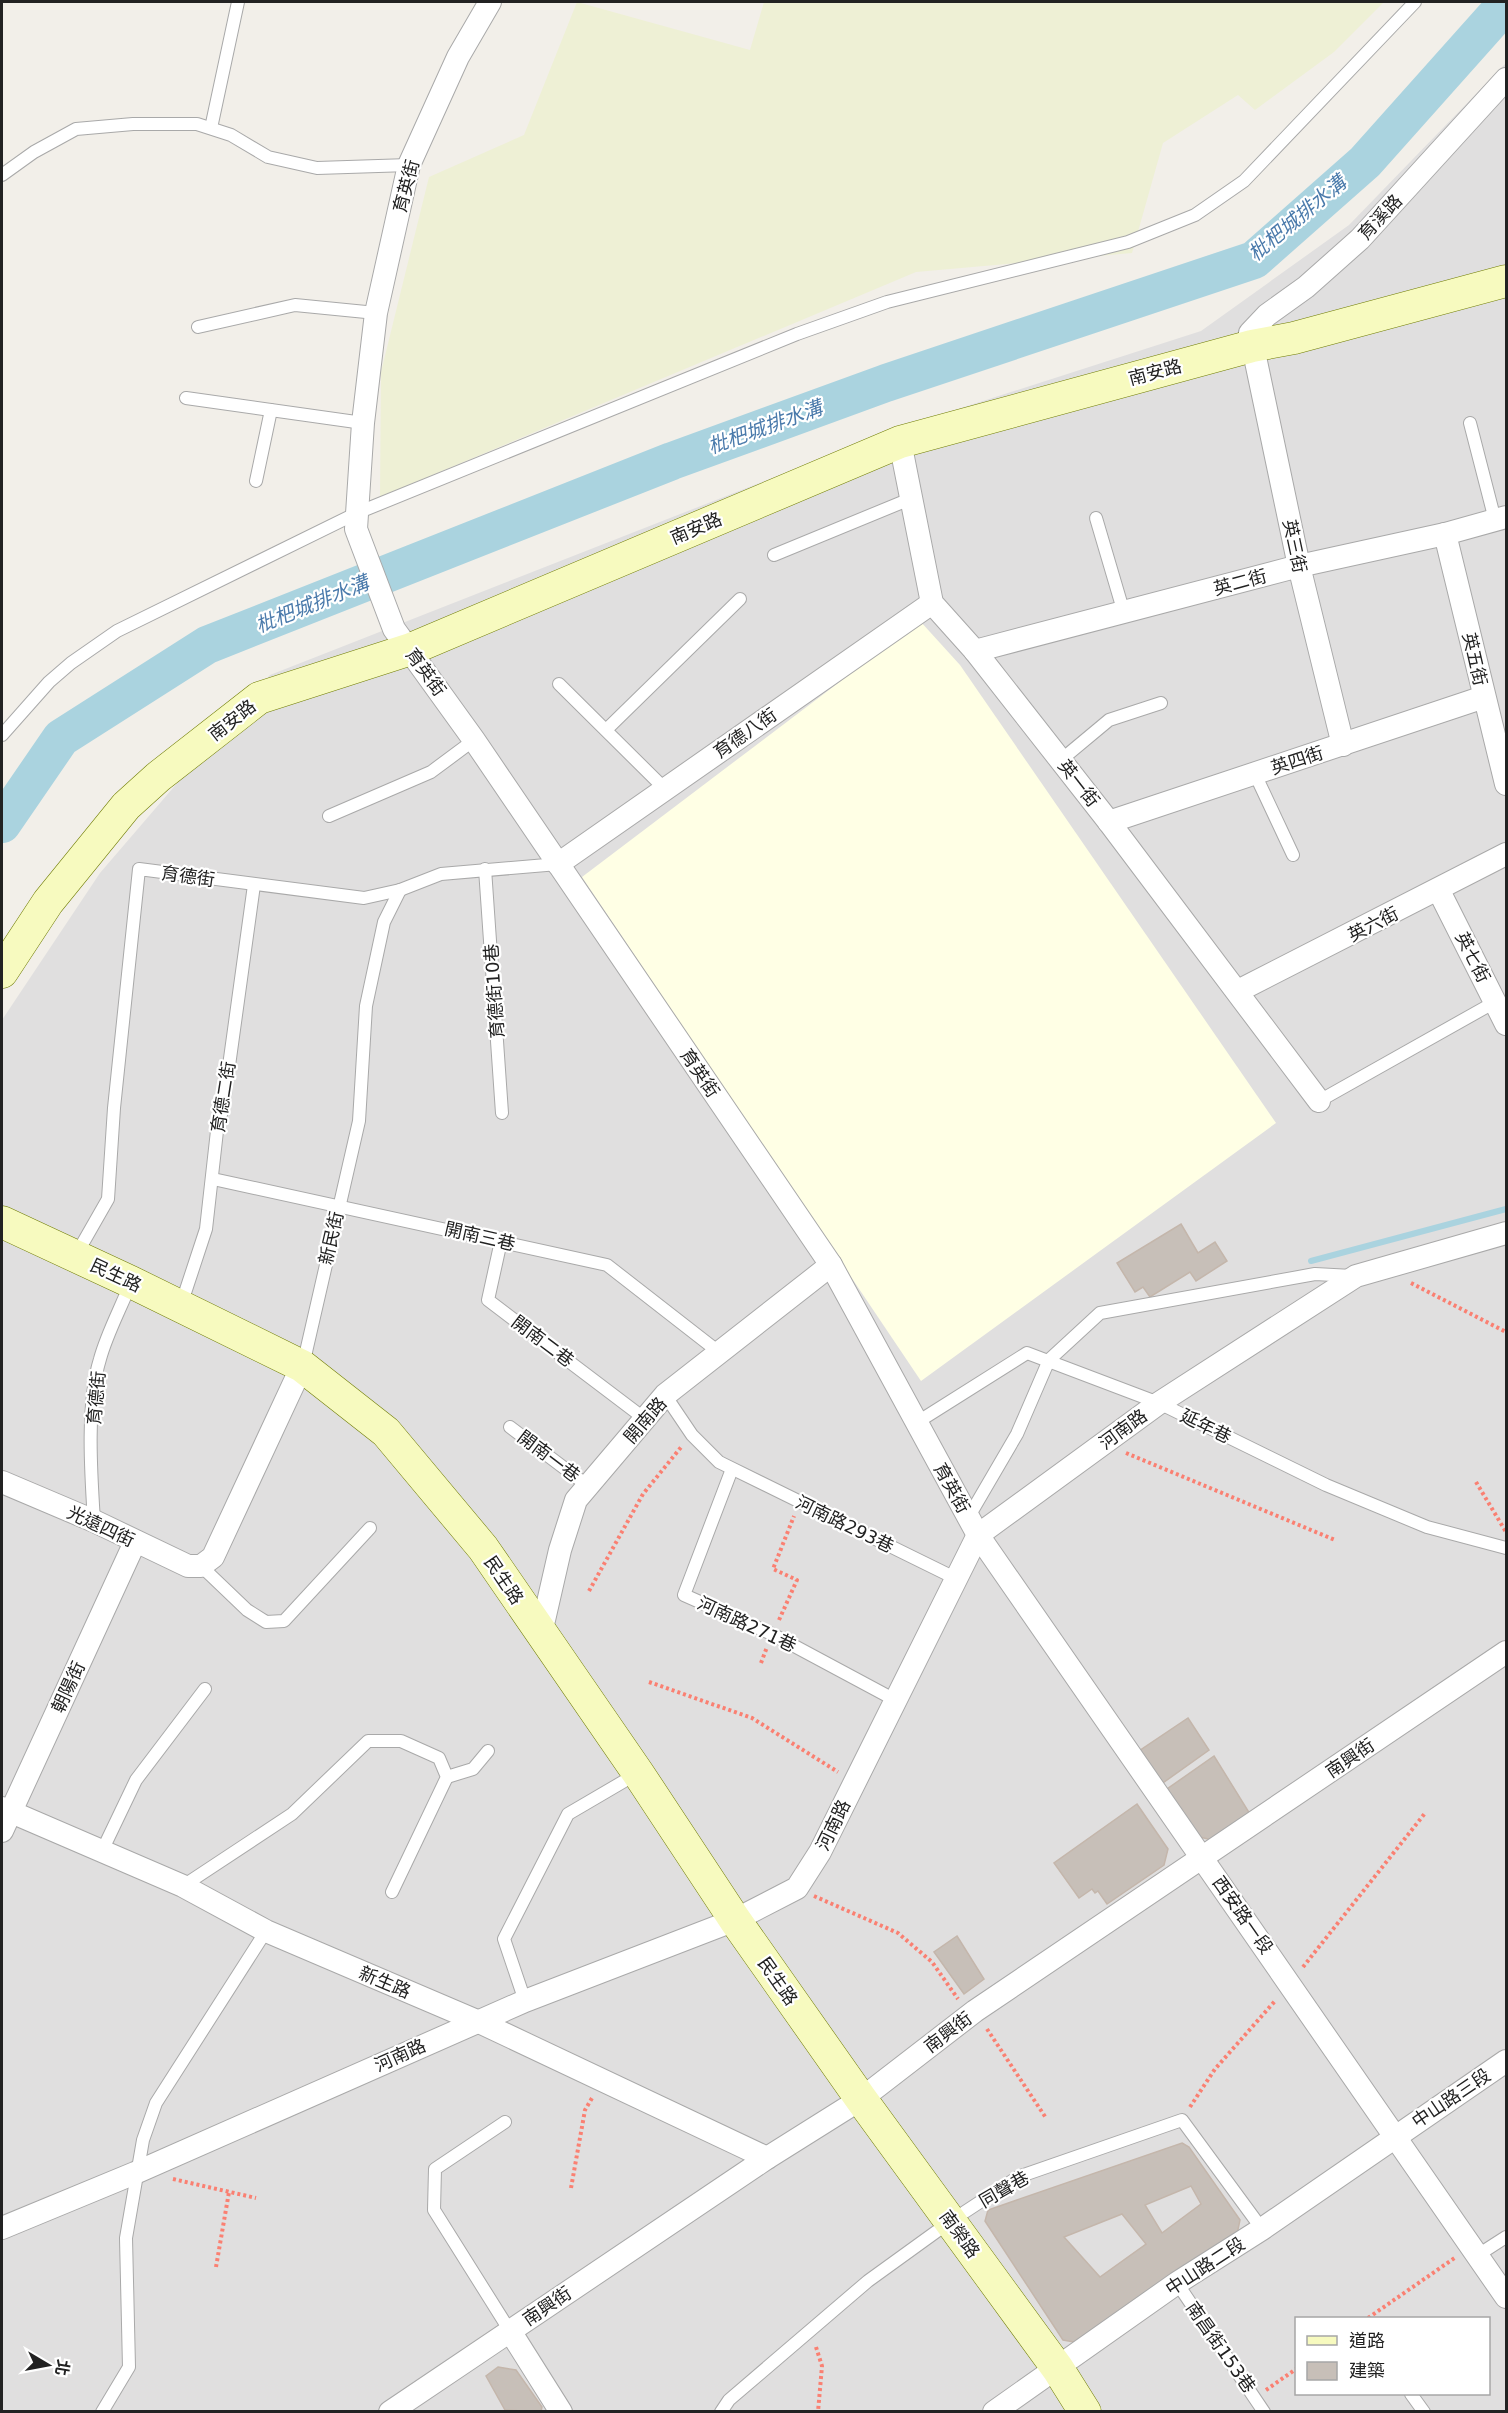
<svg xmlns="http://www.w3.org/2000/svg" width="1508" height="2413" viewBox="0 0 1508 2413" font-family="'DejaVu Sans','Noto Sans TC',sans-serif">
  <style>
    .residential { fill: #e0dfdf; fill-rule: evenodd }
    .education { fill: #ffffe5 }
    .farmland { fill: #eef0d5 }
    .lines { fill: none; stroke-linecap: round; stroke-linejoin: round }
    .stream { stroke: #aad3df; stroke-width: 6 }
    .river { stroke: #aad3df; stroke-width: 38 }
    .building { fill: #c7bfb8; stroke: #c4b6ab; stroke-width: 1.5; fill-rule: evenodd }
    .lane-casing { stroke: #a9a9a9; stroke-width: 14 }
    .street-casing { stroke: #a9a9a9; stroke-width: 24 }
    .secondary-casing { stroke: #707d05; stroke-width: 33 }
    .path { stroke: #fa8072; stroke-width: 4; stroke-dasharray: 3 3; stroke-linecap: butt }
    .lane { stroke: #fff; stroke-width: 12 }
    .street { stroke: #fff; stroke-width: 22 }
    .secondary { stroke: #f7fabf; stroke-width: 32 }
    .labels { text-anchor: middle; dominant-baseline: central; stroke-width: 4.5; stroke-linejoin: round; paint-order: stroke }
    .street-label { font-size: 18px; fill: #222; stroke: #fff }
    .water-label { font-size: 20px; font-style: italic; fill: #4a7aab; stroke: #fff }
  </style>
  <rect width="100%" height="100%" fill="#f2efe9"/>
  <!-- residential -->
  <path class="residential" d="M1506,63V2411L2,2412V1020L100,873L270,675L902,427L1201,331L1349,225ZM1296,2318H1488V2394H1296Z"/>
  <!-- education -->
  <path class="education" d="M920,621L960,665L1276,1123L921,1381L582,877Z"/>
  <!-- farmland -->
  <path class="farmland" d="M577,2L750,50L764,2H1384L1334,52L1255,110L1238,95L1163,143L1132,253L916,272L380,497L381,372L429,177L524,135Z"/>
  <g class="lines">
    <!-- stream -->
    <path class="stream" d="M1311,1261L1506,1209"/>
    <!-- river -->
    <path class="river" d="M2,824L61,738L207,645L672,461L886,383L1254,260L1365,162L1506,4"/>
  </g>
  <!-- building -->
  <g class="building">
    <path d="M1181,1224L1198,1253L1215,1242L1227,1261L1196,1281L1190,1272L1150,1297L1143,1287L1135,1292L1117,1263Z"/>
    <path d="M1188,1718L1209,1750L1160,1785L1136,1753Z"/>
    <path d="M1214,1756L1250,1814L1216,1841L1200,1837L1167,1789Z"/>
    <path d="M1137,1804L1168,1849L1164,1865L1107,1904L1098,1891L1095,1893L1092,1889L1079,1898L1054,1863Z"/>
    <path d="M957,1936L984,1979L964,1994L934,1952Z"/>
    <path d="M1182,2143L1189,2147L1240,2220L1237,2234L1074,2342L1063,2340L985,2221L988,2210ZM1191,2186L1201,2204L1162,2233L1145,2205ZM1122,2214L1146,2244L1100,2277L1064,2237Z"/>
    <path d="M498,2367L516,2370L542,2407L541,2412L505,2410L486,2376Z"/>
  </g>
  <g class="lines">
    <defs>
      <g id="lane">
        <path d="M211,128L238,2"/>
        <path d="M2,175L34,152L76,129L133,124H197L231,135L268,157L317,168L409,165"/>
        <path d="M198,327L295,305L376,313"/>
        <path d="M186,398L363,423"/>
        <path d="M1470,423L1495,520"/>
        <path d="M256,481L271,410"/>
        <path d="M1096,518L1124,613"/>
        <path d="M774,555L910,499"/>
        <path d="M559,684L665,789"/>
        <path d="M607,729L740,599"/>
        <path d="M2,735L49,682L71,663L117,631L357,513L797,334L887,302L1128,242L1195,215L1244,181L1415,2"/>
        <path d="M1061,760L1109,720L1161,703"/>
        <path d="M1255,774L1293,855"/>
        <path d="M329,816L431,772L474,740"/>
        <path d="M485,869L502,1113"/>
        <path d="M1319,1101L1495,1002"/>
        <path d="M213,1179L607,1265L720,1353"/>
        <path d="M501,1241L488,1300L645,1419"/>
        <path d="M76,1255L108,1199L114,1108L139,869L364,898L400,890L441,874L558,864"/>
        <path d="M181,1305L206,1229L218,1122L223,1109L254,885"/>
        <path d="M303,1365L359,1121L366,1006L384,922L400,890"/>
        <path d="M665,1395L692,1435L719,1462L957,1579"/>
        <path d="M916,1423L1027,1353L1159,1403L1326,1485L1427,1527L1506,1548"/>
        <path d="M510,1427L588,1486"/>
        <path d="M732,1469L684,1595L772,1634L897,1701"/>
        <path d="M968,1518L1017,1434L1049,1360L1100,1313L1315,1274L1352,1276"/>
        <path d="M94,1521C91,1474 86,1404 100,1359C107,1333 121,1308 131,1282"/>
        <path d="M201,1566L247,1610L266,1622L284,1621L370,1528"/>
        <path d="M447,1777L473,1769L488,1751"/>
        <path d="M102,1851L136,1780L205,1689"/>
        <path d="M183,1886L292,1814L368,1741H401L439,1758L447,1777L392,1892"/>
        <path d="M525,2001L504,1939L568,1814L638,1773"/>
        <path d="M505,2122L435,2169L434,2210L510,2331"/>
        <path d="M1478,2255L1506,2237"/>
        <path d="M1177,2283L1264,2412"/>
        <path d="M1411,2394L1424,2412"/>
        <path d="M102,2412L129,2367L126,2238L143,2140L156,2103L266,1931"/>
        <path d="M721,2412L729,2400L868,2281L951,2221L1018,2177L1182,2120L1262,2229"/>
      </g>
      <g id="street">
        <path d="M490,2L458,57L409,165L376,313L363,423L356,529L394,629L474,740L831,1265L978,1535L1506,2297"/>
        <path d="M900,442L932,603L975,651L1109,822L1319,1101"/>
        <path d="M1445,534L1506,784"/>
        <path d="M975,651L1299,566L1445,534L1506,517"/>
        <path d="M1343,745L1299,566L1250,333L1267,315L1306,287L1360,239L1506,79"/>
        <path d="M1109,822L1484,697"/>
        <path d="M558,864L932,603"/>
        <path d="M1439,891L1506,1024"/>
        <path d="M1238,991L1506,854"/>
        <path d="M2,1482L94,1521L188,1566H201L213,1557L302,1366"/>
        <path d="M541,1633L560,1550L576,1500L665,1395L831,1265"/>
        <path d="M2,1808L183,1886L266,1931L477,2021L767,2158"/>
        <path d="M2,1831L135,1542"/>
        <path d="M2,2228L135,2173L525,2001L735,1920L797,1888L820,1852L978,1535L1159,1403L1356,1276L1506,1233"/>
        <path d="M510,2331L561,2412"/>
        <path d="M390,2412L767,2158L861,2099L975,2011L1506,1652"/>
        <path d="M994,2412L1177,2283L1262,2229L1506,2061"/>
      </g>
      <g id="secondary">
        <path d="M2,972L48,902L126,806L158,777L259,698L411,649L900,442L1252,346L1294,338L1506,281"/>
        <path d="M2,1222L131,1282L302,1366L386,1432L483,1548L638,1773L735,1920L861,2099L1058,2369L1085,2412"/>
      </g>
    </defs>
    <!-- lane casing -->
    <use href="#lane" class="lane-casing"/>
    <!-- street casing -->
    <use href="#street" class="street-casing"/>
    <!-- secondary casing -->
    <use href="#secondary" class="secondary-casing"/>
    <!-- path -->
    <g class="path">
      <path d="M1411,1283L1506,1332"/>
      <path d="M1126,1453L1335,1540"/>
      <path d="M1476,1482L1506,1532"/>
      <path d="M589,1591L643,1494L682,1446"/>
      <path d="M779,1620L797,1580L773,1569L794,1516"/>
      <path d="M761,1663L767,1647"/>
      <path d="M649,1682L752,1718L838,1772"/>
      <path d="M814,1896L898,1933L932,1962L958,1999"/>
      <path d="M1303,1967L1426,1812"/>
      <path d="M987,2029L1046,2118"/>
      <path d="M1190,2107L1215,2069L1275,2001"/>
      <path d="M173,2179L256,2198"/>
      <path d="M571,2188L585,2110L592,2098"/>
      <path d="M216,2267L229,2192"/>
      <path d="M1368,2318L1456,2257"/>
      <path d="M816,2347L822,2366L818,2412"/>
      <path d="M1266,2390L1296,2369"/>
    </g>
    <!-- lane -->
    <use href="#lane" class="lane"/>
    <!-- street -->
    <use href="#street" class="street"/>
    <!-- secondary -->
    <use href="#secondary" class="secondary"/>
  </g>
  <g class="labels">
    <!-- street labels -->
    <g class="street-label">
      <text transform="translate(406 186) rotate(-75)">育英街</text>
      <text transform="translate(1380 217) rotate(-47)">育溪路</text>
      <text transform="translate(1155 372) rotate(-15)">南安路</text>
      <text transform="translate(696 528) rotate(-23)">南安路</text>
      <text transform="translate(1295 546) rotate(78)">英三街</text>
      <text transform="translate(1240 582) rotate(-15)">英二街</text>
      <text transform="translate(1475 659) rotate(77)">英五街</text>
      <text transform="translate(426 672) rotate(54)">育英街</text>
      <text transform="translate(232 720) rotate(-38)">南安路</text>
      <text transform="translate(745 733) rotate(-35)">育德八街</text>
      <text transform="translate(1297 760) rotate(-18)">英四街</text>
      <text transform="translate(1079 783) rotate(52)">英一街</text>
      <text transform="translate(188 876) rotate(8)">育德街</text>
      <text transform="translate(1373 924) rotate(-27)">英六街</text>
      <text transform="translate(1473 957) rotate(63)">英七街</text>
      <text transform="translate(494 991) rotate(-94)">育德街10巷</text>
      <text transform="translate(700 1073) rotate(56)">育英街</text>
      <text transform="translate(223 1097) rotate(-81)">育德二街</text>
      <text transform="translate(480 1236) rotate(13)">開南三巷</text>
      <text transform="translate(331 1238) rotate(-77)">新民街</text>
      <text transform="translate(116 1275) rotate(25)">民生路</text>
      <text transform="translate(543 1341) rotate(37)">開南二巷</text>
      <text transform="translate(96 1398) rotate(-85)">育德街</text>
      <text transform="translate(645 1420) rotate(-49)">開南路</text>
      <text transform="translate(1206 1426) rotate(26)">延年巷</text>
      <text transform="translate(1123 1429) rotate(-36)">河南路</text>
      <text transform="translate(549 1456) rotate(37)">開南一巷</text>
      <text transform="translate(952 1488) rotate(61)">育英街</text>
      <text transform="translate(845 1524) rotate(26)">河南路293巷</text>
      <text transform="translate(101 1526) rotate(25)">光遠四街</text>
      <text transform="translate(504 1580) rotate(56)">民生路</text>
      <text transform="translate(747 1624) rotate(25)">河南路271巷</text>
      <text transform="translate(68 1687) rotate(-65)">朝陽街</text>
      <text transform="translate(1350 1758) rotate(-34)">南興街</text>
      <text transform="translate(833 1825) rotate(-64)">河南路</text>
      <text transform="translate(1243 1915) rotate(55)">西安路一段</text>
      <text transform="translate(778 1981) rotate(55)">民生路</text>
      <text transform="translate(385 1982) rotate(23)">新生路</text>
      <text transform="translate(948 2032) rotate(-37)">南興街</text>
      <text transform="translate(400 2055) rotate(-24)">河南路</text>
      <text transform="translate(1451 2098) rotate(-34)">中山路三段</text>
      <text transform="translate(1004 2189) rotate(-30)">同聲巷</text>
      <text transform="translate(960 2234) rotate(54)">南榮路</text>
      <text transform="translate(1205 2266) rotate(-33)">中山路二段</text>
      <text transform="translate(547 2306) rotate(-34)">南興街</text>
      <text transform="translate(1221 2347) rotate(55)">南昌街153巷</text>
    </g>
    <!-- water labels -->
    <g class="water-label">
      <text transform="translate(1297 218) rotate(-40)">枇杷城排水溝</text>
      <text transform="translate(765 427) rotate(-20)">枇杷城排水溝</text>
      <text transform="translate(312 604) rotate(-22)">枇杷城排水溝</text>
    </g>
  </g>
  <!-- border -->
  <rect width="1508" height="2413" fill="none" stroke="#222222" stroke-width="6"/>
  <!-- legend -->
  <rect x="1295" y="2317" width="195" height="78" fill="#ffffff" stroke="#a7a7a7" stroke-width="1.5"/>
  <rect x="1307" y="2336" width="30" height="9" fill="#f7fabf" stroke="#a7a7a7" stroke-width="1.5"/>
  <text x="1349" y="2347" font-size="18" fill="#222222">道路</text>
  <rect x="1307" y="2362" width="30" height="18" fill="#c7bfb8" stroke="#a7a7a7" stroke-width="1.5"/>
  <text x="1349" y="2377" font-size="18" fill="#222222">建築</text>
  <!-- north arrow -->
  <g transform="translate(48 2365) rotate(100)" stroke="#ffffff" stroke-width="4.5" paint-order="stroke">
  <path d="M0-4.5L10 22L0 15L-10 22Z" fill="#222222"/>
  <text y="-9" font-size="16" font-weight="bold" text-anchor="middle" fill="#222222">北</text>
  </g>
</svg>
